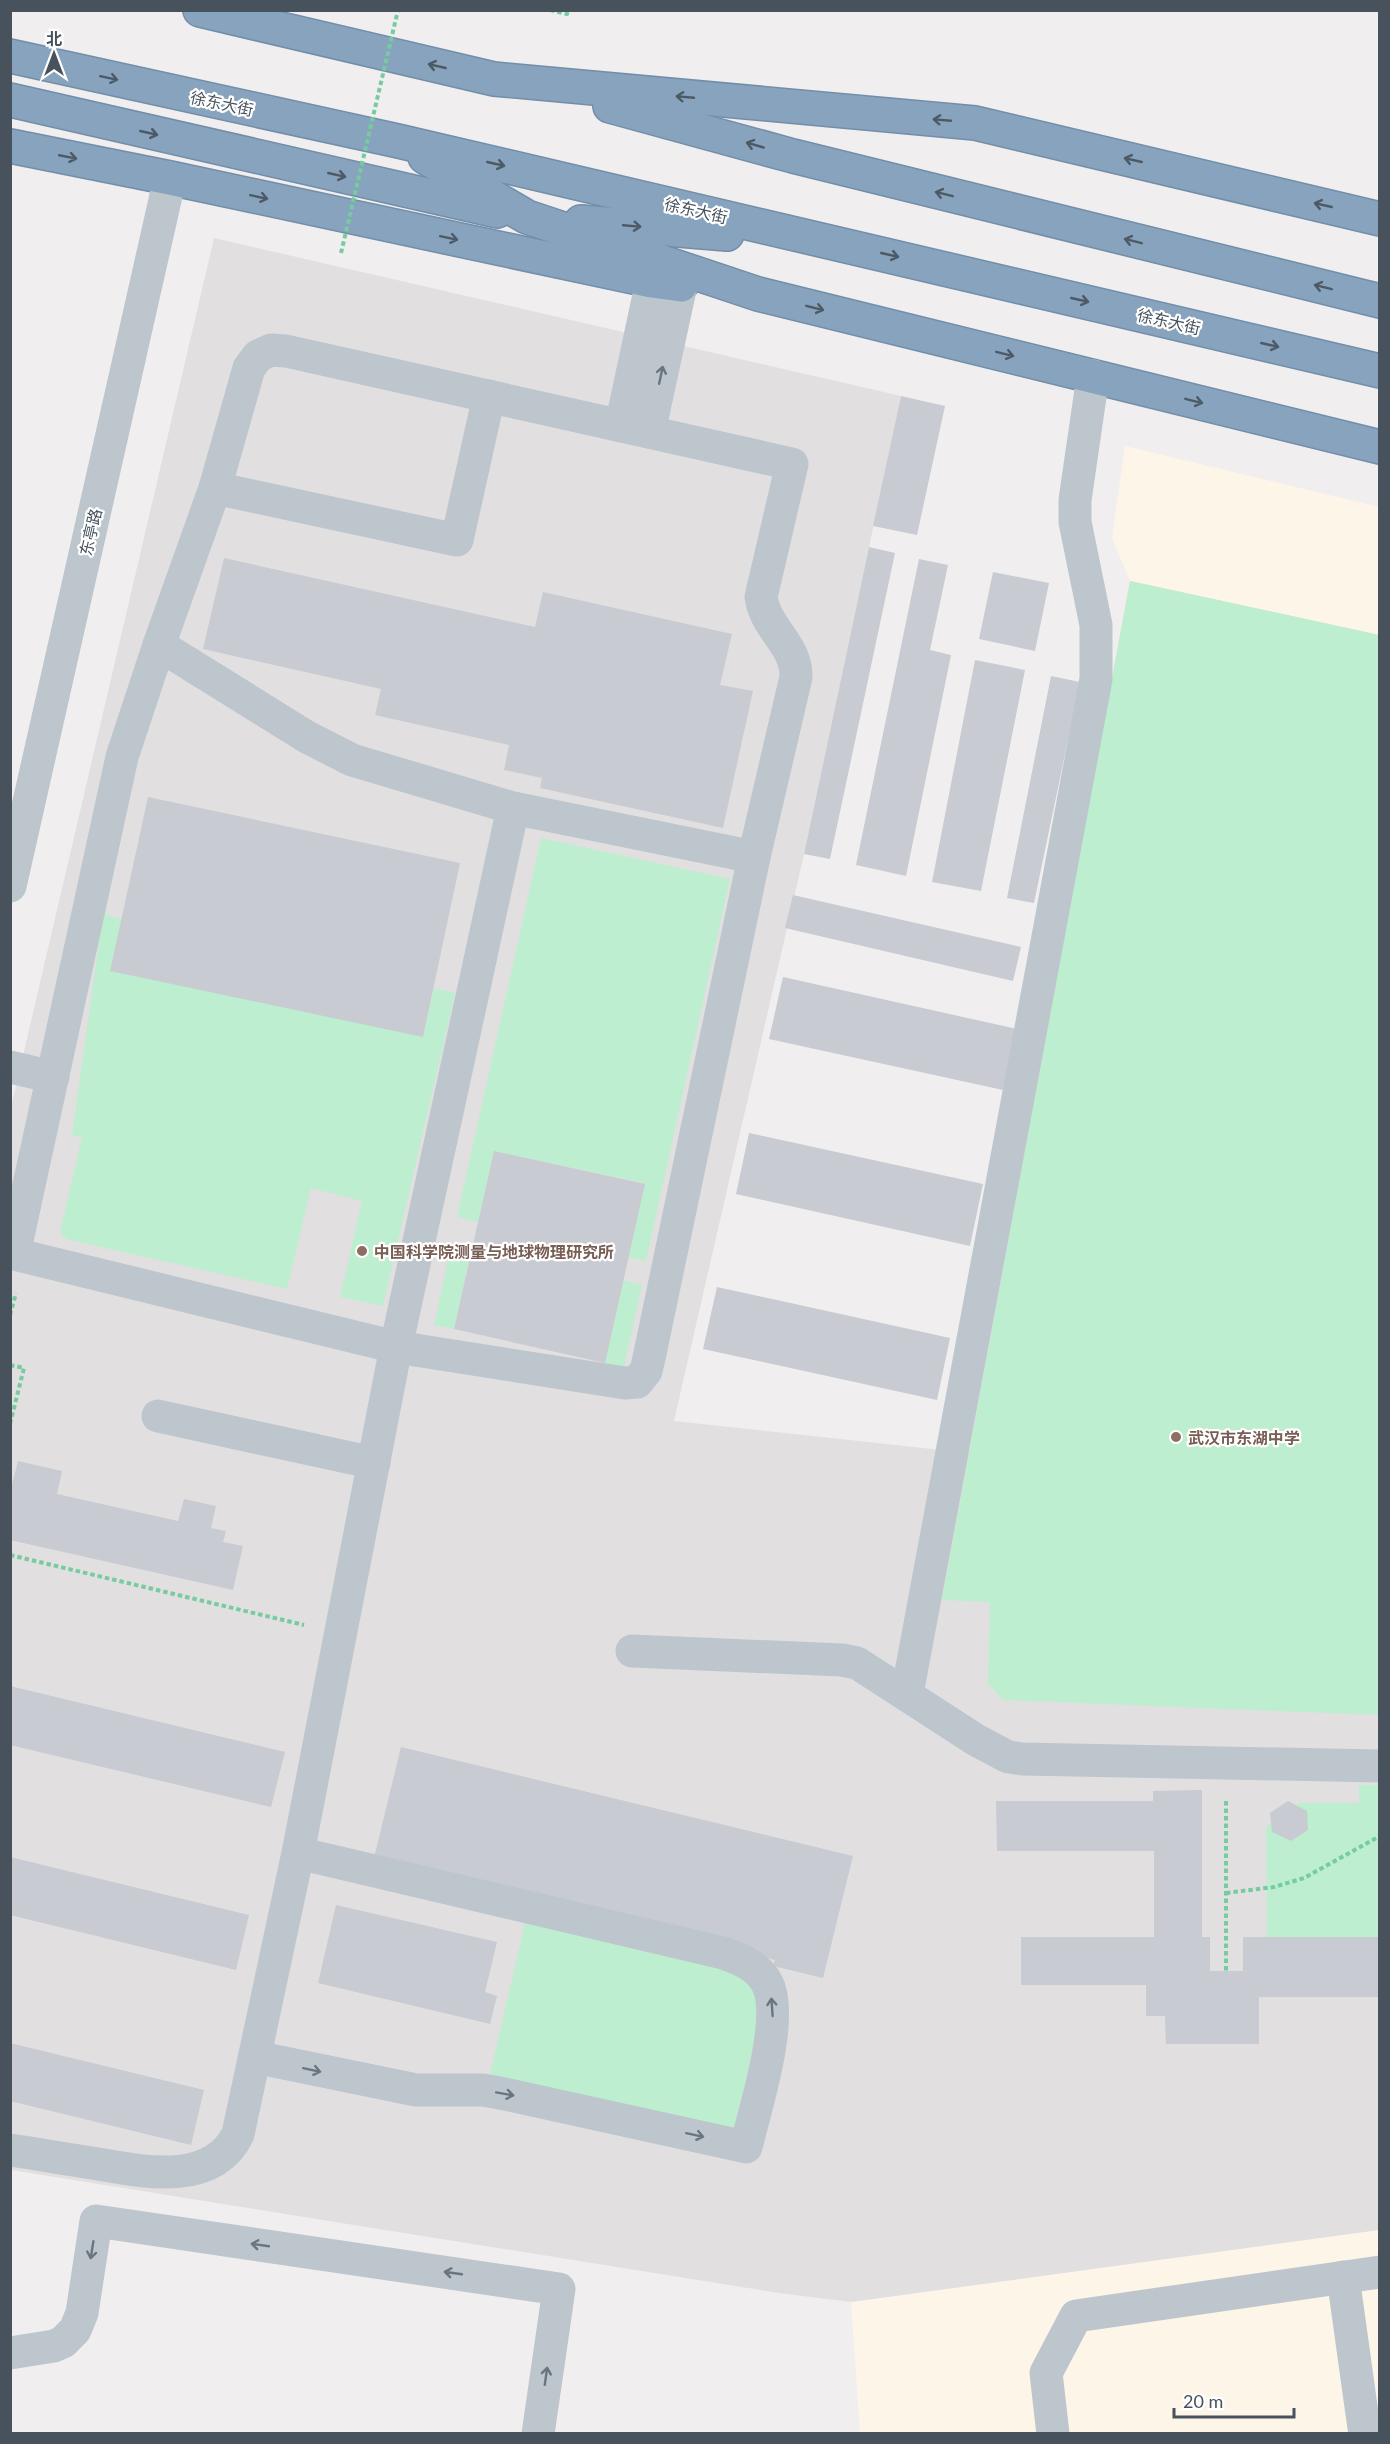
<svg xmlns="http://www.w3.org/2000/svg" width="1390" height="2444" viewBox="0 0 1390 2444" font-family="Lato,'Noto Sans SC',sans-serif">
  <style>
    .commercial { fill: #fcf5e8 }
    .education { fill: #e2dfe1 }
    .green { fill: #bdeecf }
    .building { fill: #c8cbd1 }
    .lines { fill: none; stroke-linecap: round; stroke-linejoin: round }
    .highway-casing { stroke: #728ea9; stroke-width: 36 }
    .path { stroke: #76cc9f; stroke-width: 4; stroke-dasharray: 4.5 3; stroke-linecap: butt }
    .minor { stroke: #bdc6cd; stroke-width: 33 }
    .highway { stroke: #87a3bd; stroke-width: 33 }
    .path-bridge { stroke: #76cc9f; stroke-width: 4; stroke-dasharray: 4.5 3; stroke-linecap: butt }
    .oneway { stroke: #4d5a66 }
    .oneway2 { stroke: #6a757e }
    .education-dot { fill: #8d6e63; stroke: #fff; stroke-width: 2 }
    .labels { text-anchor: middle; dominant-baseline: central; stroke-width: 4.5; stroke-linejoin: round; paint-order: stroke }
    .street-label { font-size: 16px; fill: #47525c; stroke: #fff }
    .education-label { font-size: 16px; font-weight: bold; fill: #785e54; stroke: #fff; text-anchor: start }
  </style>
  <rect width="100%" height="100%" fill="#f1eeef"/>
  <!-- commercial -->
  <g class="commercial">
    <path d="M1125,446L1379,507V635L1130,581L1112,538Z"/>
    <path d="M1379,2230V2433H860L851,2302Z"/>
  </g>
  <!-- education -->
  <path class="education" d="M214,238L901,396L804,854L674,1421L969,1453L1130,581L1379,635V2230L851,2302L779,2293L11,2170V1107Z"/>
  <!-- green -->
  <g class="green">
    <path d="M1130,581L1379,635V1715L1003,1700L988,1684L990,1602L942,1600Z"/>
    <path d="M541,838L730,879L646,1261L628,1257L644,1183L494,1151L478,1222L457,1217Z"/>
    <path d="M103,914L122,919L423,1037L434,988L455,993L383,1306L340,1297L362,1201L311,1188L287,1289L66,1239L60,1232L82,1137L72,1135Z"/>
    <path d="M451,1246L471,1251L454,1329L434,1325Z"/>
    <path d="M623,1280L642,1285L624,1367L605,1363Z"/>
    <path d="M1359,1785H1379V1937H1267L1266,1827L1299,1803H1359Z"/>
    <path d="M526,1919L734,1968L757,1990L758,2026L734,2130L490,2074Z"/>
  </g>
  <!-- building -->
  <g class="building">
    <path d="M901,396L945,406L917,535L873,526Z"/>
    <path d="M869,547L895,553L830,859L804,854Z"/>
    <path d="M224,558L535,627L543,592L732,634L720,685L753,691L723,828L540,788L542,778L504,770L509,745L375,715L381,689L203,649Z"/>
    <path d="M919,559L948,565L930,650L951,655L906,876L856,865Z"/>
    <path d="M993,572L1049,583L1035,651L979,639Z"/>
    <path d="M975,660L1025,670L981,891L932,882Z"/>
    <path d="M1051,676L1080,682L1034,903L1007,898Z"/>
    <path d="M148,797L460,863L423,1037L110,971Z"/>
    <path d="M793,895L1021,947L1013,981L785,928Z"/>
    <path d="M783,977L1017,1029L1003,1090L769,1039Z"/>
    <path d="M749,1133L983,1184L970,1246L736,1194Z"/>
    <path d="M494,1151L645,1184L605,1363L454,1329Z"/>
    <path d="M717,1287L950,1338L937,1400L703,1349Z"/>
    <path d="M18,1461L62,1471L57,1494L178,1521L184,1499L216,1506L211,1528L226,1531L223,1542L243,1546L233,1590L10,1540V1493Z"/>
    <path d="M10,1686L285,1752L271,1807L10,1745Z"/>
    <path d="M401,1747L853,1856L823,1978L773,1966L775,1960L373,1862Z"/>
    <path d="M1202,1790V1937H1210V1971H1243V1937H1380V1997H1259V2044H1166L1165,2016H1146V1985H1021V1937H1154V1851H997L996,1801H1153V1791Z"/>
    <path d="M1288,1801L1307,1811L1308,1830L1291,1841L1272,1832L1270,1813Z"/>
    <path d="M10,1857L249,1915L236,1970L10,1915Z"/>
    <path d="M336,1905L497,1942L485,1992L497,1996L490,2024L318,1983Z"/>
    <path d="M10,2043L204,2090L191,2145L10,2101Z"/>
  </g>
  <g class="lines">
    <defs>
      <g id="highway">
        <path d="M200,10L494,79L975,123L1380,219"/>
        <path d="M10,56L398,141L1380,371"/>
        <path d="M10,100L497,211"/>
        <path d="M610,106L793,156L1380,301"/>
        <path d="M10,146L170,178L652,281L681,285"/>
        <path d="M425,157L527,217L758,294L1380,447"/>
        <path d="M581,222L727,234"/>
      </g>
    </defs>
    <!-- highway casing -->
    <use href="#highway" class="highway-casing"/>
    <!-- path -->
    <g class="path">
      <path d="M550,10L567,14L568,10"/>
      <path d="M10,1315L16,1293"/>
      <path d="M10,1365L24,1368L10,1424"/>
      <path d="M10,1555L304,1625"/>
      <path d="M1226,1801V1971"/>
      <path d="M1226,1893L1274,1887L1304,1878L1380,1836"/>
    </g>
    <!-- minor -->
    <g class="minor">
      <path d="M271,350L286,351L792,464L761,597C765,628 797,645 796,677L754,857L649,1358L646,1371L637,1382L625,1383L396,1347L14,1254L122,757L159,645L215,488L249,368L258,356Z"/>
      <path d="M621,426L652,281"/>
      <path d="M649,432L681,285"/>
      <path d="M215,488L457,540L489,396"/>
      <path d="M159,645L307,737L352,760L513,808L754,857"/>
      <path d="M10,886L170,178"/>
      <path d="M10,1067L53,1077"/>
      <path d="M158,1416L374,1463"/>
      <path d="M632,1651L842,1660L857,1663L976,1740L1008,1757L1022,1759L1380,1766"/>
      <path d="M907,1694L1096,679V625L1075,522V500L1093,376"/>
      <path d="M255,2057L416,2090H483L505,2094L746,2147C755,2109 785,2017 767,1983C758,1966 740,1959 723,1953L298,1853"/>
      <path d="M10,2150C38,2154 65,2159 92,2163C140,2171 212,2188 238,2134L298,1853L396,1347L513,808"/>
      <path d="M1343,2277L1364,2428L1380,2426"/>
      <path d="M10,2353L54,2346L63,2342L75,2330L82,2313L96,2221L559,2289L538,2434"/>
      <path d="M1053,2434L1046,2373L1076,2316L1380,2272"/>
    </g>
    <!-- highway -->
    <use href="#highway" class="highway"/>
    <!-- path-bridge -->
    <path class="path-bridge" d="M341,253L398,10"/>
  </g>
  <!-- one-way arrows -->
  <defs><path id="oneway-shaft" d="M-6 0H5M1.5-3L5.5 0L1.5 3" fill="none" stroke-width="1.6" stroke-linecap="round" stroke-linejoin="round" transform="scale(1.5)"/></defs>
  <g class="oneway">
    <use href="#oneway-shaft" transform="translate(437 66) rotate(-167)"/>
    <use href="#oneway-shaft" transform="translate(109 78) rotate(12)"/>
    <use href="#oneway-shaft" transform="translate(685 97) rotate(-175)"/>
    <use href="#oneway-shaft" transform="translate(942 120) rotate(-175)"/>
    <use href="#oneway-shaft" transform="translate(149 133) rotate(13)"/>
    <use href="#oneway-shaft" transform="translate(755 145) rotate(-164)"/>
    <use href="#oneway-shaft" transform="translate(68 157) rotate(11)"/>
    <use href="#oneway-shaft" transform="translate(1133 160) rotate(-167)"/>
    <use href="#oneway-shaft" transform="translate(496 164) rotate(13)"/>
    <use href="#oneway-shaft" transform="translate(337 175) rotate(13)"/>
    <use href="#oneway-shaft" transform="translate(944 194) rotate(-166)"/>
    <use href="#oneway-shaft" transform="translate(259 197) rotate(12)"/>
    <use href="#oneway-shaft" transform="translate(1323 205) rotate(-167)"/>
    <use href="#oneway-shaft" transform="translate(632 226) rotate(5)"/>
    <use href="#oneway-shaft" transform="translate(449 238) rotate(12)"/>
    <use href="#oneway-shaft" transform="translate(1133 241) rotate(-166)"/>
    <use href="#oneway-shaft" transform="translate(890 255) rotate(13)"/>
    <use href="#oneway-shaft" transform="translate(1323 287) rotate(-166)"/>
    <use href="#oneway-shaft" transform="translate(1080 300) rotate(13)"/>
    <use href="#oneway-shaft" transform="translate(815 308) rotate(14)"/>
    <use href="#oneway-shaft" transform="translate(1270 345) rotate(13)"/>
    <use href="#oneway-shaft" transform="translate(1005 354) rotate(14)"/>
    <use href="#oneway-shaft" transform="translate(1194 401) rotate(14)"/>
  </g>
  <g class="oneway2">
    <use href="#oneway-shaft" transform="translate(661 375) rotate(-78)"/>
    <use href="#oneway-shaft" transform="translate(772 2007) rotate(-94)"/>
    <use href="#oneway-shaft" transform="translate(312 2070) rotate(12)"/>
    <use href="#oneway-shaft" transform="translate(505 2094) rotate(10)"/>
    <use href="#oneway-shaft" transform="translate(695 2135) rotate(12)"/>
    <use href="#oneway-shaft" transform="translate(260 2245) rotate(-172)"/>
    <use href="#oneway-shaft" transform="translate(92 2250) rotate(99)"/>
    <use href="#oneway-shaft" transform="translate(453 2273) rotate(-172)"/>
    <use href="#oneway-shaft" transform="translate(546 2376) rotate(-82)"/>
  </g>
  <!-- markers -->
  <g class="education-dot">
    <circle cx="362" cy="1251" r="6"/>
    <circle cx="1176" cy="1437" r="6"/>
  </g>
  <g class="labels">
    <!-- street labels -->
    <g class="street-label">
      <text transform="translate(222 103) rotate(12)">徐东大街</text>
      <text transform="translate(696 210) rotate(13)">徐东大街</text>
      <text transform="translate(1169 321) rotate(13)">徐东大街</text>
      <text transform="translate(90 532) rotate(-77)">东亭路</text>
    </g>
    <!-- education labels -->
    <g class="education-label">
      <text x="374" y="1251">中国科学院测量与地球物理研究所</text>
      <text x="1188" y="1437">武汉市东湖中学</text>
    </g>
  </g>
  <!-- border -->
  <rect width="1390" height="2444" fill="none" stroke="#47525c" stroke-width="24"/>
  <!-- north arrow -->
  <g transform="translate(54 54)" stroke="#ffffff" stroke-width="4.5" paint-order="stroke">
  <path d="M0-4.5L10 22L0 15L-10 22Z" fill="#47525c"/>
  <text y="-9" font-size="16" font-weight="bold" text-anchor="middle" fill="#47525c">北</text>
  </g>
  <!-- scale -->
  <path d="M1174 2408v9h120v-9" fill="none" stroke="#47525c" stroke-width="3"/>
  <text x="1183" y="2408" font-size="18" fill="#47525c" stroke="#ffffff" stroke-width="4.5" paint-order="stroke">20 m</text>
</svg>
